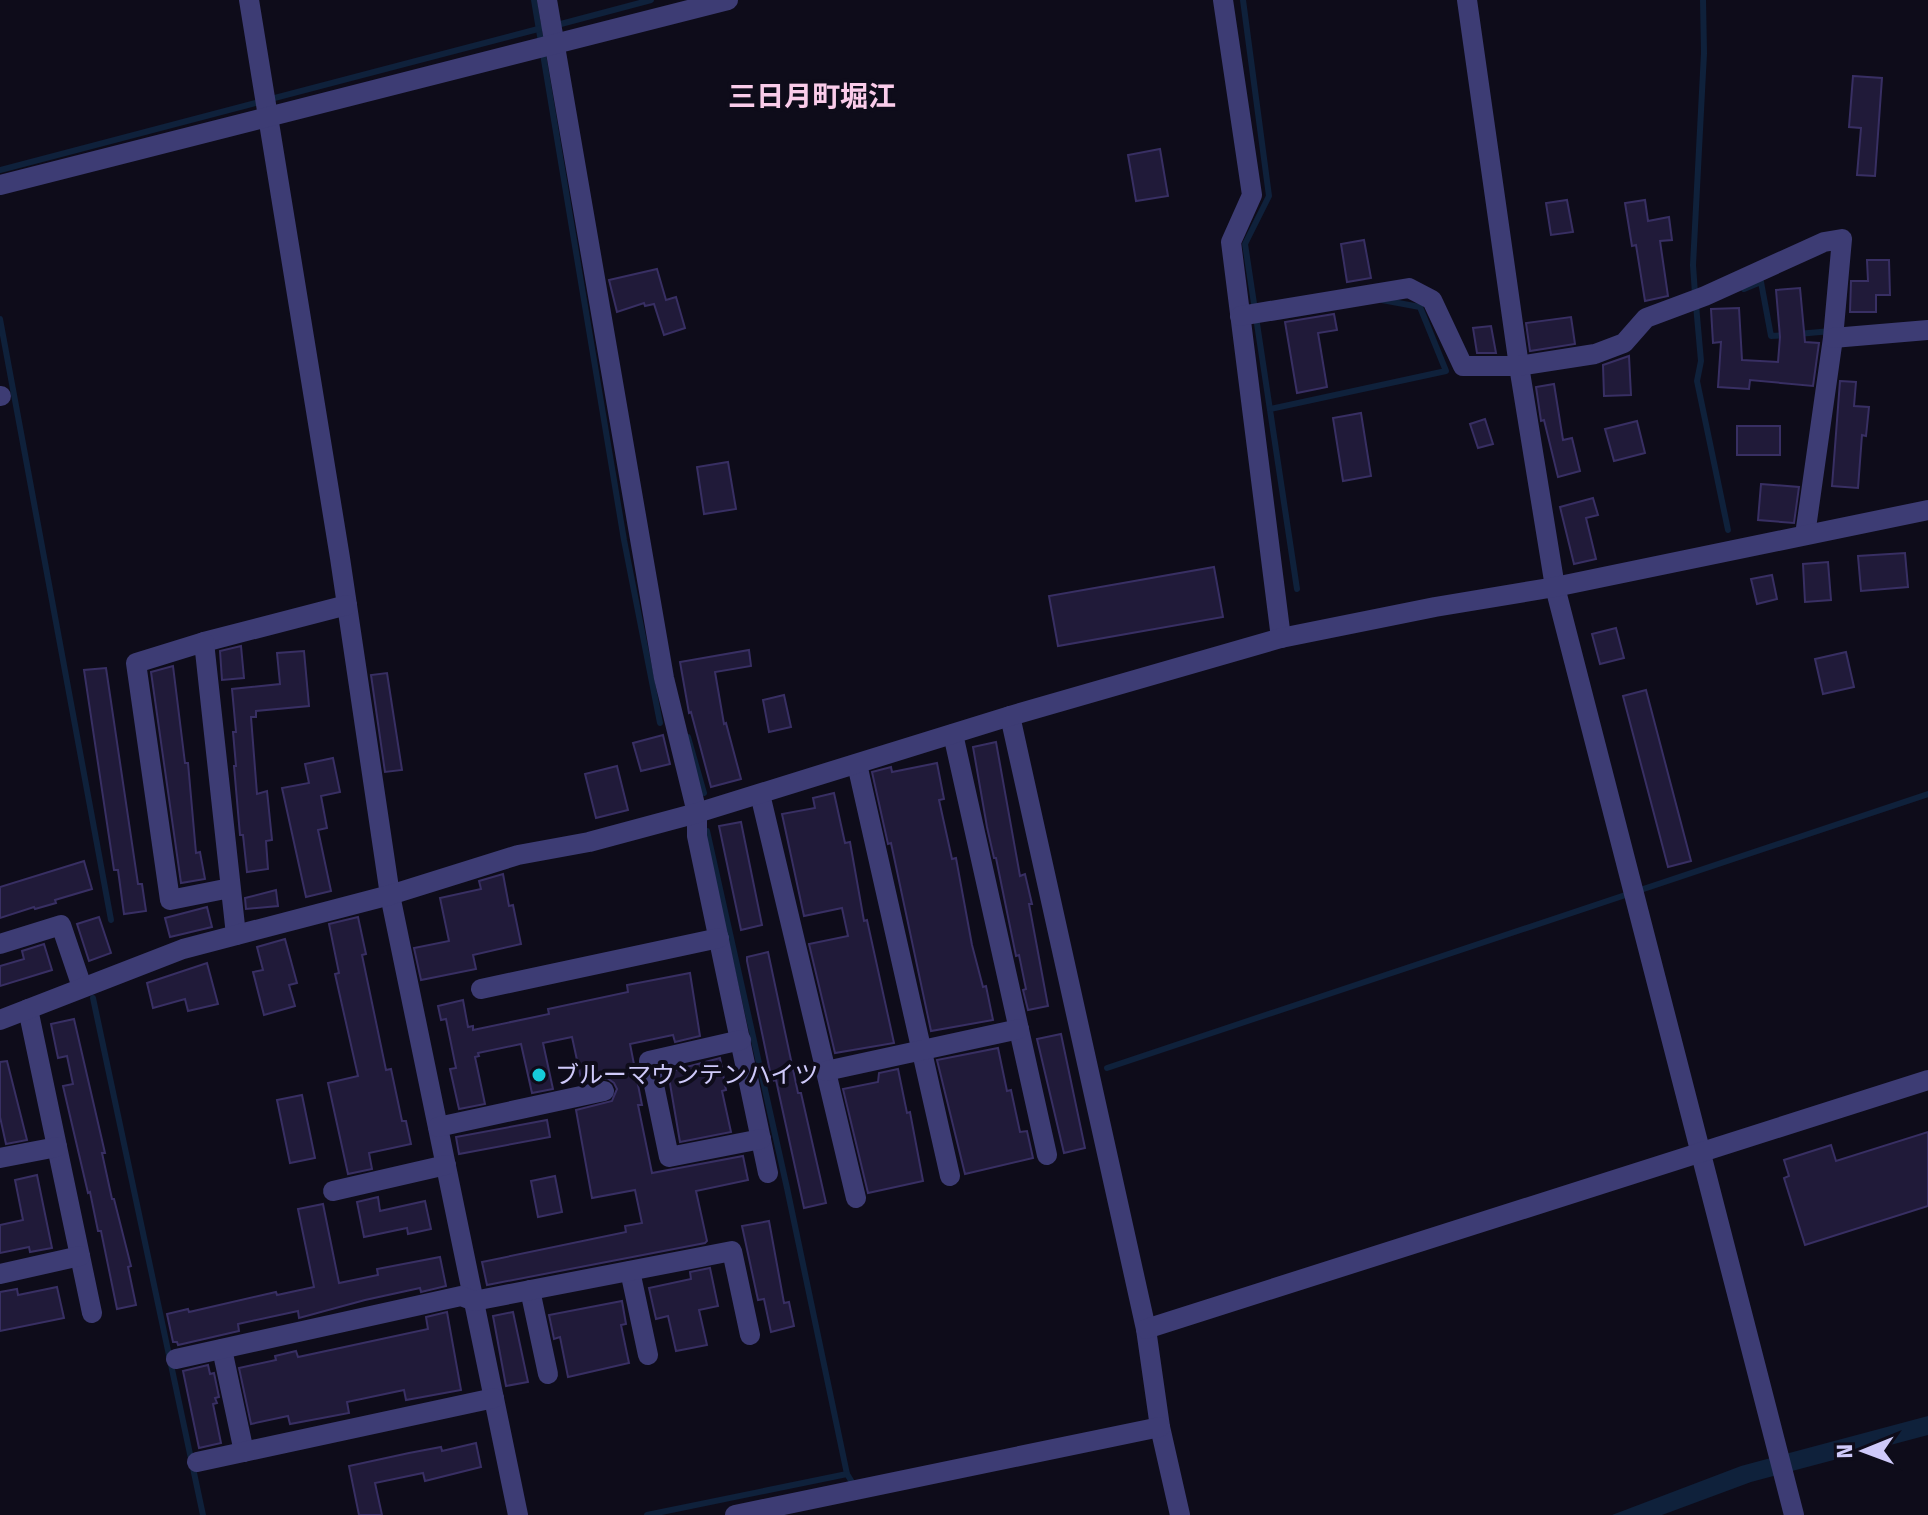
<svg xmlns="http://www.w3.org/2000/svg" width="1928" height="1515" viewBox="0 0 1928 1515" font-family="'Fira Sans','Noto Sans JP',sans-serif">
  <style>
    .water { fill: #0f213b }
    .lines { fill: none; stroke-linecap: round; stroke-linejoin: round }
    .stream { stroke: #0f213b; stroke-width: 6 }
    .building { fill: #201a39; stroke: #382f63; stroke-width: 2 }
    .minor { stroke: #3d3c74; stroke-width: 20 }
    .poi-dot { fill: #16cbda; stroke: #0e0c1a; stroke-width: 3 }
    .labels { text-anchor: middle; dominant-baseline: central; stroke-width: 8; stroke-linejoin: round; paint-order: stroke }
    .poi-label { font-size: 24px; fill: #cfcafa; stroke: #0e0c1a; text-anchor: start }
    .quarter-label { font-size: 28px; font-weight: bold; fill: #faccea; stroke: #0e0c1a }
  </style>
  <rect width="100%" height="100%" fill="#0e0c1a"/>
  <!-- water -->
  <path class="water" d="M1928,1416V1435L1751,1482L1662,1515H1612L1741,1466Z"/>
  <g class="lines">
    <!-- stream -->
    <g class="stream">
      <path d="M534,0L624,540L660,723"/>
      <path d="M1243,0L1269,196L1245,244L1297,589"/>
      <path d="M557,25L651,0"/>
      <path d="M0,170L542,28"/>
      <path d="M1744,289L1761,282L1771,336L1787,335"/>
      <path d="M1695,294L1693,265L1704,53L1703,0"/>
      <path d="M1696,305L1701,361L1697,381L1728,530"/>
      <path d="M0,319L111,920"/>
      <path d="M1798,334L1831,331"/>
      <path d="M1270,409L1446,371L1420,307L1382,300"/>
      <path d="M688,737L704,793"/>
      <path d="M707,831L787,1188L847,1474"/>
      <path d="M93,998L203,1515"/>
      <path d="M1107,1068L1928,794"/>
      <path d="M647,1515L847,1474L855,1487"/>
    </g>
  </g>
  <!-- building -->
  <g class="building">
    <path d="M1853,76L1882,78L1875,176L1857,175L1861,128L1849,127Z"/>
    <path d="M1160,149L1168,196L1136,201L1128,155Z"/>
    <path d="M1567,200L1573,232L1551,235L1546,203Z"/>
    <path d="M1645,200L1648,221L1669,217L1672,240L1660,241L1668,296L1645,301L1636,245L1632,246L1625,203Z"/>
    <path d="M1364,240L1371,278L1347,282L1341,244Z"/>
    <path d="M1867,260H1889L1890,295H1876V312H1850L1851,281H1868Z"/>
    <path d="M657,269L666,300L676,297L685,328L664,335L654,304L645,306L644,303L617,312L609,280Z"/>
    <path d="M1800,288L1805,342L1819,343L1813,386L1750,380L1749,389L1718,387L1721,342L1713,343L1711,309L1739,308L1742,360L1778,362L1780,337L1776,290Z"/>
    <path d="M1334,314L1337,330L1318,333L1327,387L1297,393L1285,322Z"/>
    <path d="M1571,317L1575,344L1530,351L1526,323Z"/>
    <path d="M1491,326L1496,353H1477L1473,328Z"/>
    <path d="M1629,356L1631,395L1604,396L1603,365Z"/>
    <path d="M1840,381L1856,382L1854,406L1869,407L1866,436L1862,435L1858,488L1832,486Z"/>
    <path d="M1554,384L1563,440L1572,438L1580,471L1558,477L1544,420L1541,421L1536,387Z"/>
    <path d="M1361,413L1371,476L1343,481L1333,418Z"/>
    <path d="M1485,419L1493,444L1478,448L1470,424Z"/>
    <path d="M1637,421L1645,453L1614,461L1605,429Z"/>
    <rect x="1737" y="426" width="43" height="29"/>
    <path d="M728,462L736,509L704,514L697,467Z"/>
    <path d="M1761,484L1799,487L1794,523L1758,520Z"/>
    <path d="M1593,498L1598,515L1586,518L1596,559L1574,564L1560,507Z"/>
    <path d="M1905,553L1908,587L1861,591L1858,556Z"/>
    <path d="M1828,562L1831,600L1805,602L1803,564Z"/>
    <path d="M1214,567L1223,617L1058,646L1049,596Z"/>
    <path d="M1772,575L1777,599L1757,604L1751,579Z"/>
    <path d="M1616,628L1624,658L1600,664L1592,634Z"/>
    <path d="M241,646L244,678L222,680L220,651Z"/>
    <path d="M749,650L751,666L715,672L724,724L726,723L741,779L711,787L691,712L689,713L680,662Z"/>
    <path d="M304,651L309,706L256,711V717H251L257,794L267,791L272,840L266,841L268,869L247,872L243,835H240L234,766H236L233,732H236L232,689L280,684L277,653Z"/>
    <path d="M1846,652L1854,687L1823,694L1815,659Z"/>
    <path d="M173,666L185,763H188L196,853L200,852L205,879L181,883L151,672Z"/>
    <path d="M106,668L138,884H142L146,911L124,914L118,870H114L84,670Z"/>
    <path d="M387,673L402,770L385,772L371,675Z"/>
    <path d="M1646,690L1691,861L1668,867L1623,696Z"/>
    <path d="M784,695L791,727L769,732L763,700Z"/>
    <path d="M663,735L670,764L641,771L633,743Z"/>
    <path d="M996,742L1020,876L1025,874L1032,904H1029L1048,1006L1028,1010L1023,990L1026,989L1019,955L1016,956L996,858H994L987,827L973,747Z"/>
    <path d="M333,758L340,792L321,796L327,828L318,830L331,891L306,897L282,788L309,783L305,764Z"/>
    <path d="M937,763L944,799L939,800L952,859L956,858L972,945L983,987L986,986L993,1020L931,1031L891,843L888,844L872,772L891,767L892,772Z"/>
    <path d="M617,766L628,810L596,818L585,774Z"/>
    <path d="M834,793L845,843L850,842L864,921L867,920L894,1043L835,1053L809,944L848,936L842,908L804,916L782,814L815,808L813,798Z"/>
    <path d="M741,822L762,925L741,930L719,826Z"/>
    <path d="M84,861L92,889L55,900L56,903L35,909L34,907L0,918V887Z"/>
    <path d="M503,874L509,906L513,905L521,944L473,955L476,969L421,980L414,948L449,941L440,898L481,889L479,881Z"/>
    <path d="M276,890L278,906L246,909L245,898Z"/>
    <path d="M207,907L212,927L170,937L165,918Z"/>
    <path d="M99,917L111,953L89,961L77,924Z"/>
    <path d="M358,917L366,954L362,955L386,1070L391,1069L402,1121H406L411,1144L369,1153L372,1169L348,1174L328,1083L358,1076L335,974L339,973L329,924Z"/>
    <path d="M285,939L297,983L289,985L295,1006L264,1015L253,972L263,970L257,947Z"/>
    <path d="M44,944L52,970L0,986V966L24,959L22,951Z"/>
    <path d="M768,952L798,1093H801L826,1203L804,1208L776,1080L772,1081L747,961V957Z"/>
    <path d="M207,963L218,1004L188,1011L185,999L153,1008L147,983Z"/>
    <path d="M690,973L700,1036L675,1042L673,1035L630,1044L642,1105H638L652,1173L743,1156L748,1180L696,1191L707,1241L705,1243L487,1285L482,1262L626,1232L625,1226L642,1223L635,1190L592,1198L576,1110L612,1101L617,1089L614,1083L607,1078L582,1083L572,1037L543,1043L553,1089L532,1093L521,1044L478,1053L479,1056L475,1057L485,1104L459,1109L450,1069L456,1068L446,1019L441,1020L438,1006L463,1000L468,1027L473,1026V1030L549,1014L548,1009L628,992L627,985Z"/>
    <path d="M74,1019L105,1153H102L112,1199H114L131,1266L128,1267L136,1305L117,1309L101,1231H98L90,1192L88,1193L63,1086L73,1084L67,1056L58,1058L51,1024Z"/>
    <path d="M1061,1034L1085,1148L1064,1153L1037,1039Z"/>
    <path d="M998,1048L1007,1091L1011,1090L1020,1132L1027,1131L1033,1158L965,1174L937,1060Z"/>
    <path d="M720,1058L726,1090L722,1091L731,1132L680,1142L668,1072Z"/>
    <path d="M7,1061L27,1140L6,1144L0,1117V1062Z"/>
    <path d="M898,1069L907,1113L910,1112L923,1181L868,1193L843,1089L878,1082L879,1073Z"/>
    <path d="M302,1095L315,1158L290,1163L277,1100Z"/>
    <path d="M547,1120L550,1137L459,1154L456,1137Z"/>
    <path d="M1928,1132V1206L1805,1245L1784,1178L1789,1176L1784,1160L1831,1145L1836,1161Z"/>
    <path d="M37,1175L52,1248L30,1252L29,1247L0,1253V1225L23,1220L15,1180Z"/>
    <path d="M555,1176L562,1212L538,1217L531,1181Z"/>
    <path d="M378,1197L380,1211L425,1201L431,1229L408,1234L407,1228L364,1237L357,1202Z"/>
    <path d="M323,1204L339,1283L378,1275L377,1269L440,1257L446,1286L421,1292L420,1288L365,1300L299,1318L298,1311L238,1324L239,1331L178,1345L177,1342H173L167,1314L188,1309L189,1312L276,1292L277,1295L314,1287L298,1209Z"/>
    <path d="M769,1221L784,1303L789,1302L794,1326L771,1332L764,1299L758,1300L742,1226Z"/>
    <path d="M710,1268L718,1306L699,1310L707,1345L676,1351L668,1316L656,1319L649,1288L691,1279L690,1272Z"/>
    <path d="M57,1287L64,1318L0,1331V1292L17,1289L18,1295Z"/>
    <path d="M622,1301L626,1324L621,1325L629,1363L568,1377L560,1337L554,1339L549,1315Z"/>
    <path d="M447,1312L461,1390L406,1400L404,1390L347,1402L349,1413L290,1424L288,1416L251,1424L239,1368L276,1360L275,1356L296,1351L298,1357L428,1329L426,1317Z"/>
    <path d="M513,1312L528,1382L506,1386L493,1316Z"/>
    <path d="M208,1365L210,1374L214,1373L219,1397L215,1398L217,1403L213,1404L221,1443L199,1448L183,1371Z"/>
    <path d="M476,1443L481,1467L425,1481L423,1473L375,1483L382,1515H359L349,1466L409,1453L441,1447L442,1451Z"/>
  </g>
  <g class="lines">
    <!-- minor -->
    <g class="minor">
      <path d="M249,0L340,558L390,895L518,1515"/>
      <path d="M547,0L664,678L697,813V836L768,1173"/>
      <path d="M1223,0L1252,195L1231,242L1281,638"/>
      <path d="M1467,0L1519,366L1555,587L1794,1515"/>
      <path d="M0,185L728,0"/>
      <path d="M1240,316L1409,288L1432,300L1463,366H1519L1595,354L1624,343L1646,318L1705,296L1824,242L1842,239L1833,338L1805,535"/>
      <path d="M1833,338L1928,330"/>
      <path d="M0,396H1"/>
      <path d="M204,642L347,605"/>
      <path d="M1010,716L1146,1329L1160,1427L1180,1515"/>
      <path d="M953,734L1047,1155"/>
      <path d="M857,764L950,1176"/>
      <path d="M760,794L856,1198"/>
      <path d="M230,888L170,900L136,663L204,642L236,935"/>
      <path d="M0,944L61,925L82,987"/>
      <path d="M481,989L719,938"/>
      <path d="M28,1009L92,1313"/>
      <path d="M0,1020L183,949L390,895L518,855L589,842L697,813L1010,716L1281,638L1435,607L1555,587L1928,510"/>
      <path d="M741,1040L649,1061L669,1157L761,1139"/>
      <path d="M826,1071L1019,1029"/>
      <path d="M438,1127L604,1091"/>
      <path d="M0,1158L57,1147"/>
      <path d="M333,1191L446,1165"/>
      <path d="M630,1271L648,1355"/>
      <path d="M0,1274L80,1256"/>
      <path d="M530,1290L548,1374"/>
      <path d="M1146,1329L1928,1080"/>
      <path d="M222,1349L244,1452"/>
      <path d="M176,1359L461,1296L474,1301L732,1251L750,1335"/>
      <path d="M197,1462L494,1398"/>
      <path d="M735,1515L1160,1427"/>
    </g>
  </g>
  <!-- markers -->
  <circle class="poi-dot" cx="539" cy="1075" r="8"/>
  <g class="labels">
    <!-- poi labels -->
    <g class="poi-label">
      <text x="555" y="1075">ブルーマウンテンハイツ</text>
    </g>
    <!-- quarter labels -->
    <g class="quarter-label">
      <text x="812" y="96">三日月町堀江</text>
    </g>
  </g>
  <!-- north arrow -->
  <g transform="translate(1864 1451) rotate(269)" stroke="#0e0c1a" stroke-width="6" paint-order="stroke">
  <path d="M0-6L14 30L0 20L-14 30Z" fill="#cfcafa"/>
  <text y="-12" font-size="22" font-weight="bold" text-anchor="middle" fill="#cfcafa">N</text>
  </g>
</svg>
